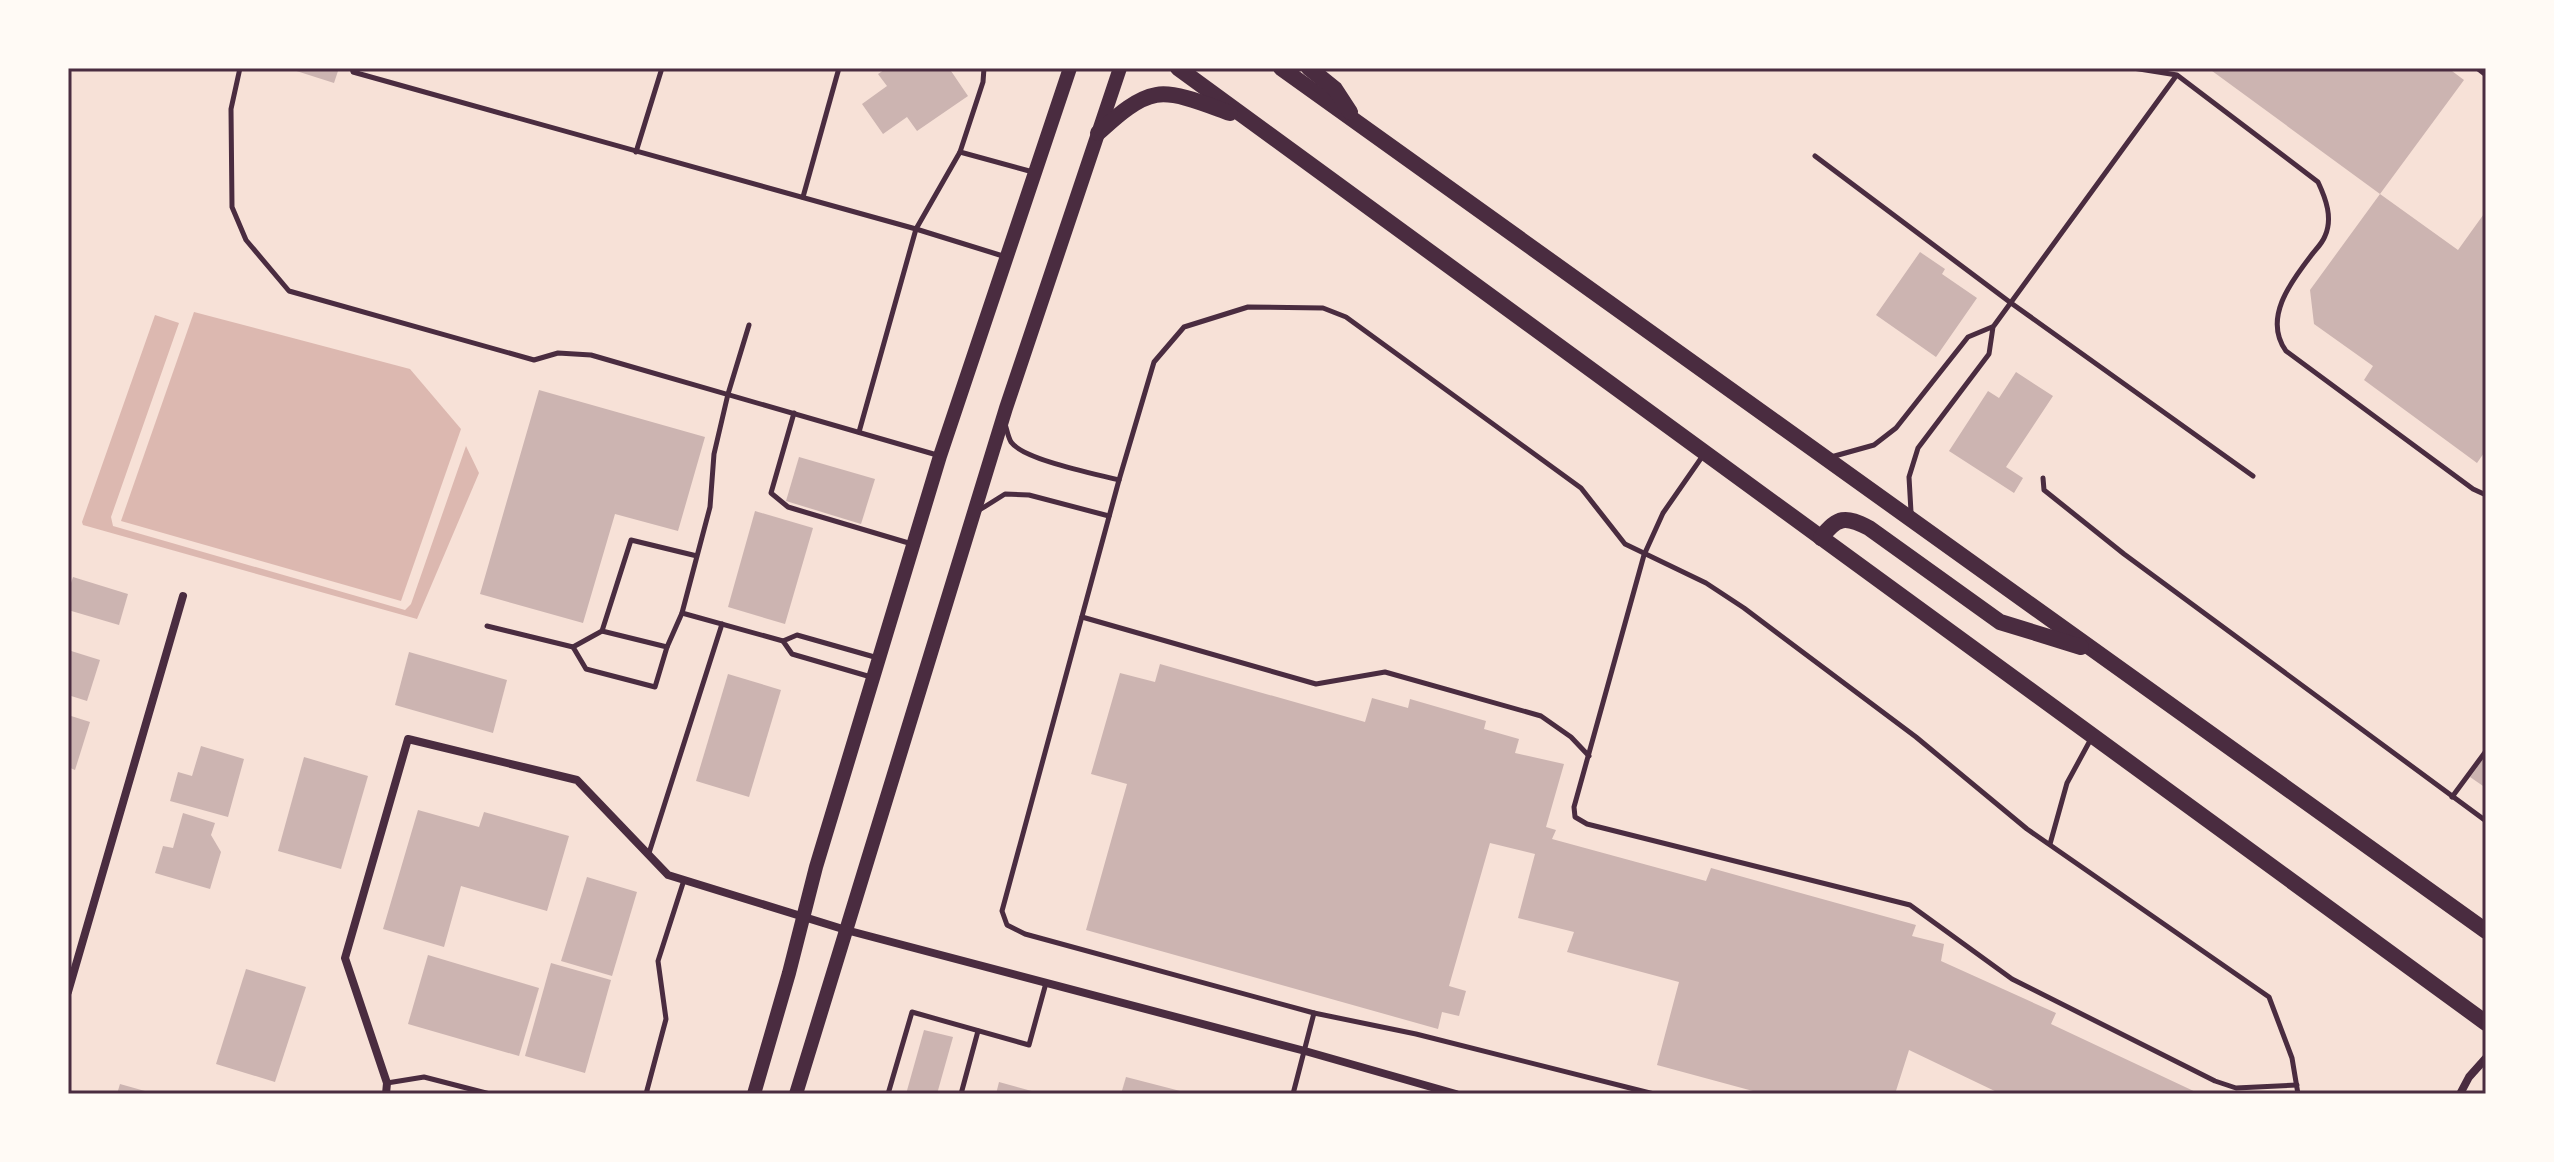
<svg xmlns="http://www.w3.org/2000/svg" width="2554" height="1162" viewBox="0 0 2554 1162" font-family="Lato,sans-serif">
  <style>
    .water { fill: #dcb8b0 }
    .building { fill: #ccb4b1 }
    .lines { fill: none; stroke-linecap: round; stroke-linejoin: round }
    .service { stroke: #4a2c40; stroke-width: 5 }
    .minor { stroke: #4a2c40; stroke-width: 8 }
    .secondary { stroke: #4a2c40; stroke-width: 14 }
    .primary { stroke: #4a2c40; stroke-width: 16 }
    .neatline { fill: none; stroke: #4a2c40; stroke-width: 3 }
  </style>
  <rect width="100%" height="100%" fill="#f7e1d7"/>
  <!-- water -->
  <g class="water">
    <path d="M194,312L410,369L461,429L401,601L121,521Z"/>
    <path d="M155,315L179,323L111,517L113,526L405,610L411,604L466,446L479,473L417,619L83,525L82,522Z"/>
  </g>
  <!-- building -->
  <g class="building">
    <path d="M287,68H339L334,83Z"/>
    <path d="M887,68H949L968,96L917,131L907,117L883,134L862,104L887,86L878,74Z"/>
    <path d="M2208,68H2448L2464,80L2380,194L2458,250L2486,211V450L2477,463L2364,380L2373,366L2314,324L2310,290L2380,194Z"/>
    <path d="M1920,252L1945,269L1942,274L1977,298L1936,357L1876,315Z"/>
    <path d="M2016,372L2053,396L2006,467L2023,478L2014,493L1949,451L1988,391L1999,398Z"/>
    <path d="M539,390L705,437L678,531L615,514L583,623L480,594Z"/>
    <path d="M799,457L875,479L861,524L786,501Z"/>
    <path d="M755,511L813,528L785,624L728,607Z"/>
    <path d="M73,577L128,594L119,625L68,610V592Z"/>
    <path d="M68,650L100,660L87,701L68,695Z"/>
    <path d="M409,652L507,680L493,733L395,705Z"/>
    <path d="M1160,664L1365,722L1372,698L1408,708L1410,699L1486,721L1484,729L1519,739L1515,753L1564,764L1546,827L1556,830L1552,839L1706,881L1711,868L1916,925L1912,936L1944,944L1941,961L2056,1013L2051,1024L2200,1094H2001L1909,1050L1895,1094H1764L1657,1065L1679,982L1567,952L1574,932L1518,918L1535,854L1490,843L1449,986L1466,991L1459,1016L1442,1012L1438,1029L1086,930L1127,784L1091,774L1120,673L1155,682Z"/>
    <path d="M728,674L781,690L749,797L696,781Z"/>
    <path d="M68,715L90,722L75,770L68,767Z"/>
    <path d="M201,746L244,759L228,817L170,801L178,772L192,776Z"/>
    <path d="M2486,755V788L2470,777Z"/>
    <path d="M304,757L368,776L341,869L278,851Z"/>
    <path d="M418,810L479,827L484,812L569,836L547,911L461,886L444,947L383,929Z"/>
    <path d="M183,813L215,823L211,835L221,852L210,889L155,873L163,846L173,848Z"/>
    <path d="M587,877L637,892L612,976L561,961Z"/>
    <path d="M428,955L539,988L519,1056L408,1024Z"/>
    <path d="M551,963L611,980L585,1073L525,1056Z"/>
    <path d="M246,969L306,987L275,1082L216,1064Z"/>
    <path d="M924,1030L953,1037L937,1094H906Z"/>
    <path d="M1126,1077L1188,1093L1187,1094H1121Z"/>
    <path d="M999,1082L1039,1093L1038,1094H996Z"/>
    <path d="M120,1084L152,1093L151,1094H117Z"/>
  </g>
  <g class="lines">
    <!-- service -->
    <g class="service">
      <path d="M240,68L231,109L232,207L246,240L289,291L534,360L558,353L591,355L937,455"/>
      <path d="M352,68L353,72L916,229L1006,257"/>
      <path d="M984,68L983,82L960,152L1033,172"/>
      <path d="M2133,68L2177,75L2318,182C2326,199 2333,218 2325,236C2322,244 2315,250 2310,257C2290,283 2263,319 2286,351L2473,489L2486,495"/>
      <path d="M2477,68L2486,75"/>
      <path d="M636,152L662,68"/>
      <path d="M1815,156L2011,303L2253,476"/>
      <path d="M803,197L839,68"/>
      <path d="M794,413L771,493L788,507L912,544"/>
      <path d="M1005,424C1007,430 1008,437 1011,442C1024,460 1096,474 1119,480"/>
      <path d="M859,432L916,229L960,152"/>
      <path d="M1704,454L1663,513L1644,555L1574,807L1575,817L1587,824L1910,905L2012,979L2215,1081L2236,1088L2297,1085"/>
      <path d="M1831,457L1874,445L1896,428L1968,337L1992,327"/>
      <path d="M2043,478L2044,490L2124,554L2486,821"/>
      <path d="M981,509L1005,494L1029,495L1109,516"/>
      <path d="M1911,512L1909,477L1918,448L1989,354L1993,327L2176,76"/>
      <path d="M697,556L631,540L602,631L667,647L682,613L710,507L714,454L728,394L749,325"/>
      <path d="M682,613L783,641"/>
      <path d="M1082,617L1316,684L1385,672L1541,716L1571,737L1589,756"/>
      <path d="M487,626L573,647"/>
      <path d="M602,631L573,647L586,669L655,687L667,647"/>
      <path d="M871,677L792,654L783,641L797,635L878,658"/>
      <path d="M2452,797L2486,751"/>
      <path d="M2050,844L2067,783L2092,737"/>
      <path d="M649,853L722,624"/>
      <path d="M1314,1013L1416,1034L1654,1094"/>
      <path d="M387,1083L424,1077L490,1094"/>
      <path d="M646,1094L666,1019L658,961L684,880"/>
      <path d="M888,1094L912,1012L1029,1045L1046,983"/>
      <path d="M961,1094L978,1031"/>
      <path d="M1293,1094L1314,1013L1025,934L1007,925L1002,911L1119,480L1154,362L1184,327L1248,307L1323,308L1346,317L1581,488L1625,544L1706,583L1744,608L1916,737L2027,829L2269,997L2292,1058L2298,1094"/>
    </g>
    <!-- minor -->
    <g class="minor">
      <path d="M68,992L183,596"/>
      <path d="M386,1094L387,1083L345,958L408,739L577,780L668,875L846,930L1305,1051L1456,1094"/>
      <path d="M2460,1094L2469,1077L2486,1058"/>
    </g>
    <!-- secondary -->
    <g class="secondary">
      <path d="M754,1094L789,973L816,867L940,456L1070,68"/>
      <path d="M796,1094L1006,408L1120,68"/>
    </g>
    <!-- primary -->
    <g class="primary">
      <path d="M1178,68L2486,1023"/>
      <path d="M1281,68L2486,931"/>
      <path d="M1309,68L1335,89L1350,112"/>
      <path d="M1098,133C1114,119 1134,99 1156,95C1176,91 1210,106 1230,113"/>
      <path d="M1821,538C1837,516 1846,516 1869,528L2000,622L2081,647"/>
    </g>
  </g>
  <!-- border -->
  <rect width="2554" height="1162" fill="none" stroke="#fffaf5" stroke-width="140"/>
  <rect x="70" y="70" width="2414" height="1022" class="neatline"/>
</svg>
